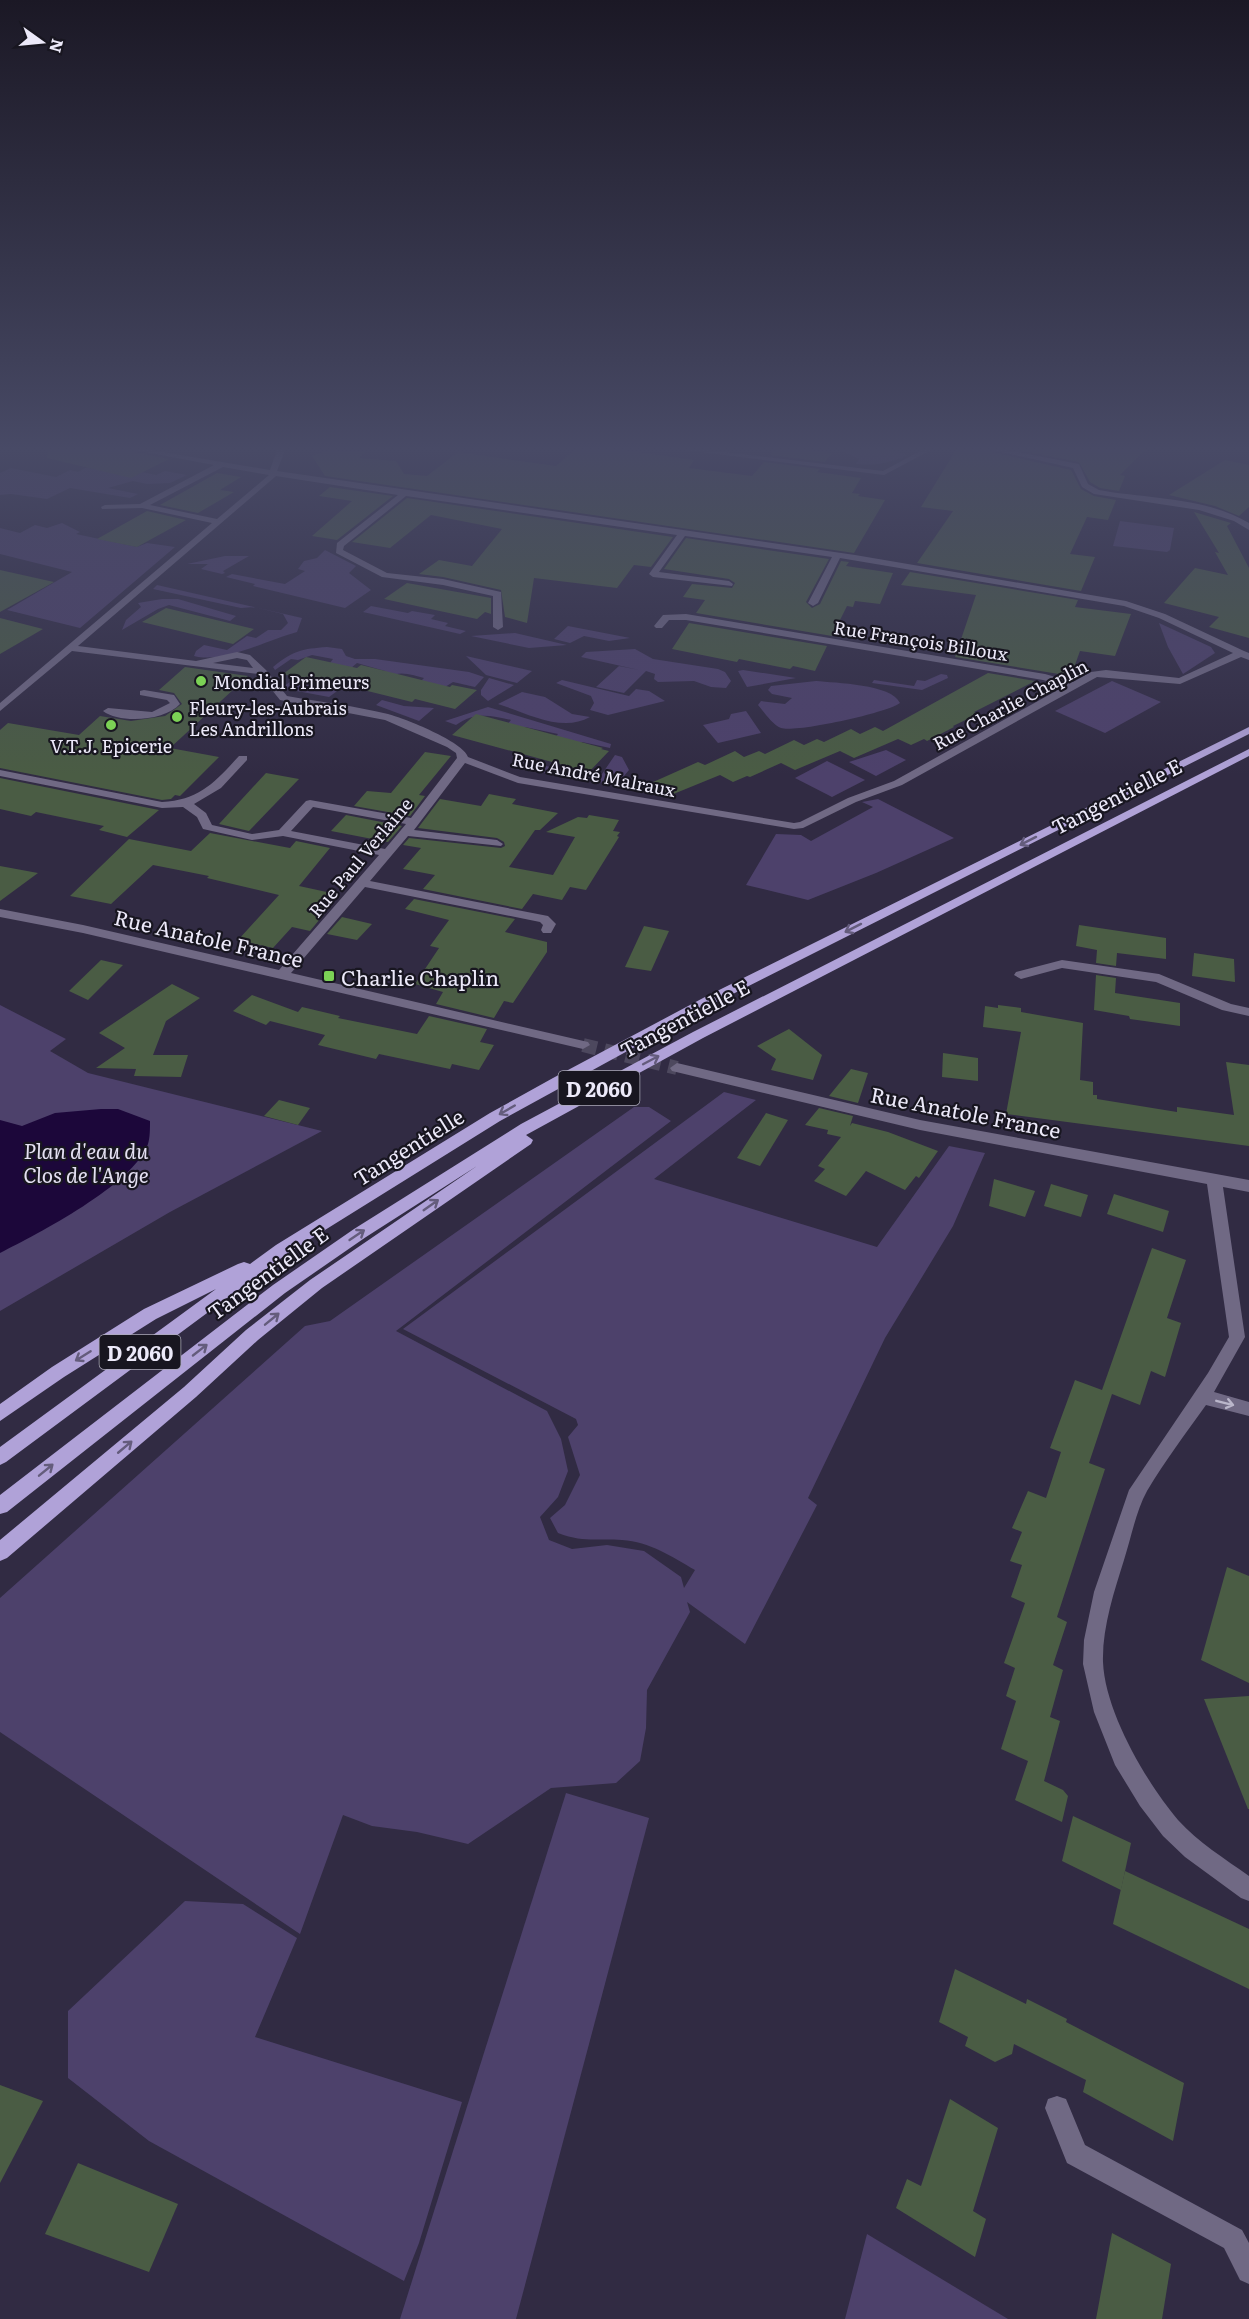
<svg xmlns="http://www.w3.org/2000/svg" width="1249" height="2319" viewBox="0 0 1249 2319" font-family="Literata,serif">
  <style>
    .green { fill: #4d416b }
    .water { fill: #1c073a }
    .building { fill: #4a5c44 }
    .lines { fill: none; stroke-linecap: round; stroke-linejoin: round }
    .minor-tunnel { stroke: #4d485e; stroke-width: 14; stroke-dasharray: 14 8; stroke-linecap: butt }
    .minor { fill: #706984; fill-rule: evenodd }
    .major { fill: #b0a2d8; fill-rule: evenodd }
    .oneway { stroke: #645c7c }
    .oneway2 { stroke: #bab6ca }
    .poi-dot { fill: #7bd155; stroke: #181620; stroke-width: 2 }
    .labels { text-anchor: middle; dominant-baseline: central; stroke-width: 4.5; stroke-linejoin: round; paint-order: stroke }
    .far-street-label { font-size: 18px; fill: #ece9f9; stroke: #181620 }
    .far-poi-label { font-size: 18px; fill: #ece9f9; stroke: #181620; text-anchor: start }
    .shield { fill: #181620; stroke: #acaab8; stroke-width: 1.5 }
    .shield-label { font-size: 20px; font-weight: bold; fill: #ece9f9 }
    .street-label { font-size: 21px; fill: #ece9f9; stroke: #181620 }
    .poi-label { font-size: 21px; fill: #ece9f9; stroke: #181620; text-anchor: start }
    .park-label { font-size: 21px; font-style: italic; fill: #e4e0f2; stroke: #181620 }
  </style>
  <rect width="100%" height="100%" fill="#312b43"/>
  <!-- green -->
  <g class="green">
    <path d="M839,450H889L908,455C889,463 877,466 856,464L859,459Z"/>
    <path d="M11,468L56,477L70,470L78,472L85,468L106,469L134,476L142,472L156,475L165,471L187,475L170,483L147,484L133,481L108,488L138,494L130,498L70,488L47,499L11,494L0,495V473Z"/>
    <path d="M1120,521L1174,528L1170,550L1167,552L1113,546Z"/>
    <path d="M62,523L80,532L76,534L137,547L147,543L175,547L80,628L7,610L72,572L0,554V528L20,533L35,525L47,528Z"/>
    <path d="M325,550L356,566L349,573L371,590L345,608L253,586L255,584L226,577L232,574L285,584L305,571L298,569L304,561L317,558Z"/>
    <path d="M225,556H249L223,571L225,573L222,574L201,569L208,564H187Z"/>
    <path d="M157,585L302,618L297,632C267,640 223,664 194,656L196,651L204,645L227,650L247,636L256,638L268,630H281L288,623L283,614L254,607L241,608L153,589Z"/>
    <path d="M162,599H178L236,616L230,621L169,605L158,609L122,630L126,620L141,607L138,603Z"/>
    <path d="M371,606L408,613L412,611L435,615L431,619L448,623L445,626L466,631L460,634L363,612Z"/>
    <path d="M1159,623L1211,647L1215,653L1183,674L1168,647Z"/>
    <path d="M568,626L625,637L630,638L609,641L584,636L570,643L554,639Z"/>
    <path d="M515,633L567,645L529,648L471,636Z"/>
    <path d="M327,647L342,649L346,656L355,659H375L469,672L484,677L475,687L453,682L445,687L420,682L424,678C412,675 400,670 389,677L385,671L357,663L351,668L330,663L333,659L312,655L298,660L291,659L275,670L273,667C294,650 302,649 327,647Z"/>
    <path d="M635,649L653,659L718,669L725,672L731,681L726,688L711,687L694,681L658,682L654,679L655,674L646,671L624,693L596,687L619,666L639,670L581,657L586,652Z"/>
    <path d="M466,656L532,671L517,683L486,675Z"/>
    <path d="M743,670L796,678L747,687L738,671Z"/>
    <path d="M941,674L947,675L948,678L922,690L872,683L874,680L914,686L917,680L925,681Z"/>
    <path d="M489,678L514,685L488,701L481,695V690Z"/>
    <path d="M562,680L629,696L636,689L649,691L665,701L608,715L590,710L594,703L591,696L556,683Z"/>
    <path d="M816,681C835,683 892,684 900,703C887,713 795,733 781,728C772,724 764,712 758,705L761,701L785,704L792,698L772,694L768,690L771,686Z"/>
    <path d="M1112,681L1161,702L1105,733L1055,711Z"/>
    <path d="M290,682L340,689L329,697L286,689L284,686Z"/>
    <path d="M522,692L545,697L572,714L590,717C562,733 527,713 498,704Z"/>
    <path d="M382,700L404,706L434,708L419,721L376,705Z"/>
    <path d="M488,707L611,744L610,748L582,742L574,748L552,741L558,734L525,727H505L511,720C490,715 474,712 456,725L445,721Z"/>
    <path d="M746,711L761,733L718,743L703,725L729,719L731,714Z"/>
    <path d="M886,750L906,760L876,776L849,762Z"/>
    <path d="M615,755L622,757L629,770L619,782L613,784L574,779L580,773L602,774Z"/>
    <path d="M516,759L567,771L561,777L510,764Z"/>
    <path d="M827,761L865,780L832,797L795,778Z"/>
    <path d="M878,799L954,838L876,873L808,900L746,885L776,834L801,835L811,841L873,807L862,802Z"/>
    <path d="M0,1005L66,1039L50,1051L88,1073L322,1131L170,1212L0,1311Z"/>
    <path d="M724,1092L756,1100L654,1179L877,1247L949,1146L985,1153L953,1226L885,1338L808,1498L817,1505L745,1644L687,1602L690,1612L647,1690L646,1728L640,1761L616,1783L551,1788L468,1844L417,1832L372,1826L343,1815L300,1934L0,1732V1598L305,1326L330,1321L634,1107H649L671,1121L396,1331L547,1411L561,1439L568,1471L558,1497L540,1517L549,1540L572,1549L607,1545L644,1551L681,1577L684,1588L695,1570C671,1556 650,1542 622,1540C596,1538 584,1543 558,1533L550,1518L565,1505L580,1475L568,1437L578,1425L576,1419L403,1329Z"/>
    <path d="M566,1793L649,1818L516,2319H400Z"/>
    <path d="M185,1901L243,1904L297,1938L255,2037L462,2102L419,2243L404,2281L149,2141L68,2078V2011Z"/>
    <path d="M867,2234L1008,2319H845Z"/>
  </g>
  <!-- water -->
  <path class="water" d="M101,1109H118L150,1121C150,1128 150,1138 148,1144C134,1184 38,1234 0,1253V1120L22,1126L55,1113Z"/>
  <!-- building -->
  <g class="building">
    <path d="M48,450H132L134,452L169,459L131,478L47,458Z"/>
    <path d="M329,450L365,452L359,458L396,461L404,474L427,476L458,452L556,466L574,450H624L694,460L689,468L752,476L764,462L820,469L817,472L861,478L852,493L860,494L858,496L885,500L854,553L325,476L312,456Z"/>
    <path d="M775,450H807L832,453L825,462L770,455Z"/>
    <path d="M956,450H990L992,452L1071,470L1081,489L1094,496L1116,500L1108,520L1087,517L1070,554L1095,557L1081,591L917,563L953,511L921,507Z"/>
    <path d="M1018,450H1145L1120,475L1125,476L1119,491L1100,488L1090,482L1079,462Z"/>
    <path d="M1225,460L1249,465V507L1239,516L1215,506L1169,495Z"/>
    <path d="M217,473L241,477L220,490L234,492L198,513L160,505Z"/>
    <path d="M330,487L393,496L337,540L312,536L352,501L319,496Z"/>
    <path d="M407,498L673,537L651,567L634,565L617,588L534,578L527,623L505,617L501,590L443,577L419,574L439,560L472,566L502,529L431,515L390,548L352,542Z"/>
    <path d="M147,511L186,520L137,547L97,539Z"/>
    <path d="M1194,512L1231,523L1227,526L1249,568V638L1209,627L1219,617L1164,603L1195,568L1228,575L1215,552L1219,553Z"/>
    <path d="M686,538L829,559L806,602L812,608L820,604L841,561L849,562L846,566L893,573L880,604L855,601L853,607L847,606L832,636L696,613L705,600L683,597L692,584L732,588L735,583L729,579L664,569Z"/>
    <path d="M0,570L54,582L0,612Z"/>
    <path d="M910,572L1078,600L1075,607L1131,614L1115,656L1080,651L1071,676L955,657L976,595L901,585Z"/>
    <path d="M407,583L491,598V614L485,612L477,619L384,599Z"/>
    <path d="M166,608L254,629L233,644L142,622Z"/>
    <path d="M0,618L43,629L0,654Z"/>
    <path d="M689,623L827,646L815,671L793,666L790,669L739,659L737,662L672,649Z"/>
    <path d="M306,657L357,668L361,665L450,687L452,685L477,690L455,709L415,699L412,702L323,680L319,683L283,674Z"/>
    <path d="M185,667L248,676L170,748L219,757L180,796L175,795L171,799L162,800L0,768V730L8,723L79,735L100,716L131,721L165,716L182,704L174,693L159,690Z"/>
    <path d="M988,673L1035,681L974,712L978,714L953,726L954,727L927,741L924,739L911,745L898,739L854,758L840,751L795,770L781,763L750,777L747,776L733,782L720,775L671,795L651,783L698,762L705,765L735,751L744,757L759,751L765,754L794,740L804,745L817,739L824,742L851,729L860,734L875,727L883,731Z"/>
    <path d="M476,714L603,748L601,749L609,751L589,772L452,735Z"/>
    <path d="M425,752L451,756L419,795L425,796L410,816L354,806L367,791L391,793Z"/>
    <path d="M266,773L299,779L249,831L219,824Z"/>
    <path d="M0,778L159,810L127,837L99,830L104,826L36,812L31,816L0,809Z"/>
    <path d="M489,794L516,799L512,804L558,813L540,830H535L509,867L553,875L575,837L546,832L578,817L587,818L589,815L619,820L613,831L620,832L617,836L619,837L586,890L570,887L562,900L533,894L522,909L423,889L435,875L403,869L421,848L403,845L409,838L501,848L505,846L504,842L497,838L418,828L440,799L481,806Z"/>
    <path d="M346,815L402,826L388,842L331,831Z"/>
    <path d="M210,833L290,848L296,841L330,848L299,886L336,894L322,912L325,913L310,931L292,927L273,948L238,940L279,895L207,878L209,876L153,865L111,904L70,896L129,839L191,851Z"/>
    <path d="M0,866L38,873L0,901Z"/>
    <path d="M414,899L515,919L505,932L547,942V952L513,1003L504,1001L494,1018L436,1004L443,992L415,984L439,948L430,946L449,920L405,909Z"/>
    <path d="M342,917L372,924L357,940L327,934Z"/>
    <path d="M1079,925L1166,938V959L1117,953L1116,966L1096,963L1097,950L1076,946Z"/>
    <path d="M644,926L669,931L651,971L625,967Z"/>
    <path d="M1194,953L1234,959L1235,982L1192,976Z"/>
    <path d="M101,960L123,965L88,1000L69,991Z"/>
    <path d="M1096,975L1116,978L1115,993L1180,1003V1026L1130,1019L1129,1016L1094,1010Z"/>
    <path d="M172,984L200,998L166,1021L153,1055H188L181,1077L134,1076L136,1069L96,1068L125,1048L99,1033Z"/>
    <path d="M252,995L298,1012L302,1007L340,1016L338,1018L417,1034L429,1016L487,1029L480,1042L494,1045L479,1070L452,1064L450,1069L379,1054L376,1059L318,1045L325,1035L270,1021L266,1025L233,1011Z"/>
    <path d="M998,1005L1021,1008V1012L1083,1023L1080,1080L1093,1082V1095H1097V1099L1177,1112V1107L1234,1115L1226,1062L1249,1065V1146L1006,1114L1021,1032L983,1027L985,1006L998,1008Z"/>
    <path d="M789,1029L822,1055L813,1080L771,1070L776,1059L757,1046Z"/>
    <path d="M943,1053L978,1058V1081L942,1077Z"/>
    <path d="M851,1069L868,1073L858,1103L829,1096Z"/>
    <path d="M279,1100L310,1108L298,1125L264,1116Z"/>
    <path d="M819,1108L853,1116L850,1126L852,1123L888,1132L938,1151L919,1178L916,1176L905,1190L866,1171L846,1196L814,1181L825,1169L818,1166L841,1137L827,1134L828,1130L805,1125Z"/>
    <path d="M766,1113L788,1120L760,1166L737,1158Z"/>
    <path d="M994,1179L1035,1191L1025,1217L989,1206Z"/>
    <path d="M1051,1184L1088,1195L1081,1217L1044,1206Z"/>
    <path d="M1114,1194L1169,1211L1163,1232L1107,1214Z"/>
    <path d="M1152,1248L1186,1260L1167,1318L1181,1323L1165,1377L1151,1371L1140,1405L1112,1394L1089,1463L1105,1469L1057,1617L1067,1622L1053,1665L1063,1670L1050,1717L1060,1721L1044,1781L1063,1790L1068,1796L1062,1822L1015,1800L1028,1761L1001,1749L1016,1701L1006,1696L1015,1668L1004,1663L1025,1603L1011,1597L1022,1565L1010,1561L1022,1532L1012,1528L1028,1491L1046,1498L1061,1452L1050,1448L1075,1380L1102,1390Z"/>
    <path d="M1227,1567L1249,1576V1683L1201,1660Z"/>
    <path d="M1249,1696V1809H1248L1204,1699Z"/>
    <path d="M1073,1816L1131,1843L1121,1890L1062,1861Z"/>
    <path d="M1125,1871L1249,1929V1989L1113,1924Z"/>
    <path d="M955,1969L1026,2004L1027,1999L1067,2019L1066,2022L1184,2083L1173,2141L1083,2092L1086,2080L1014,2044L1012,2054L995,2062L965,2046L968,2037L939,2022Z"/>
    <path d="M0,2085L43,2101L0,2183Z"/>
    <path d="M950,2099L998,2128L973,2211L986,2219L975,2257L896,2208L907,2179L921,2186Z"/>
    <path d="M78,2163L178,2204L149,2272L45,2234Z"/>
    <path d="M1112,2233L1171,2264L1162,2319H1096Z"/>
  </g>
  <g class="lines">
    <!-- minor-tunnel -->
    <path class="minor-tunnel" d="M583,1045L677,1068"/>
    <!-- minor -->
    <g class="minor">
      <path d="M134,450H151L270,470L277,450H285L277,471L855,555L1126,601L1165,614L1244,651L1249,653V660L1241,657L1180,684L1097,677L902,785L856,802L803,828L794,829L518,783L465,763L414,830L497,840L503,844L501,846L408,836L370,881L548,916L556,924L551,933H543L541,930L543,925L540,922L365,887L291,973L588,1042L590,1045L583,1049L83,933L0,917V909L83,925L279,970L379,855L283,836L252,840L203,829L197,817L183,807L162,808L0,776V770L162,802C200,800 215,782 239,756H247V760L221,788L194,804L206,813L212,825L252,834L279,830L306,801L310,800L411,818L457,758L456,753L447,747L385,720L280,700L259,674L72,651L0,711V703L212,523L142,508L102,509L101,507L105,505L140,504L214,465ZM223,467L269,475L217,519L150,505ZM276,476L398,495L337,543L336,553L382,577L443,585L493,596V627L498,630L503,627L501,592L443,579L387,573L343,550L344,546L406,496L677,535L649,574L653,577L732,586L733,584L729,581L659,572L685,536L832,557L808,603L813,606L818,603L840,558L1124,606L1159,618L1233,653L1179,678L1106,670L1091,672L1073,682L1045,674L686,614L663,615L654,626L656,628H662L669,620H686L1043,680L1065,686L894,781L848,798L800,822L794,823L520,777L468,757C464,742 404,718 388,714C355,706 321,702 287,696L266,670L250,655L237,652L196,661L78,646ZM237,658L247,660L253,668L213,663ZM313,807L406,824L385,849L291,831Z"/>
      <path d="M685,450H707L883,471L922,450H931L884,475Z"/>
      <path d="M992,450H1007L1079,464L1088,484L1099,490C1148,499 1206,497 1249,523V530L1234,521L1199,510L1094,494L1082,487L1073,468Z"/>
      <path d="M144,690L174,695L180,704C165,721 120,724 103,711L108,708L152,712L170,703L167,700L140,695V691Z"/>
      <path d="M1062,960L1159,974L1231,1004L1249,1008V1016L1222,1010L1156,982L1062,968L1021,979L1014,975L1016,972Z"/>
      <path d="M677,1063L920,1120L1249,1180V1192L1223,1187L1245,1337L1214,1392L1249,1402V1416L1206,1405C1186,1433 1165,1461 1147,1491C1136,1511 1131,1538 1124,1560C1114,1592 1102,1628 1103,1662C1105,1712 1146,1782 1178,1820C1198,1842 1225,1859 1249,1876V1901L1241,1898L1185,1857L1163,1836L1140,1806L1115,1765L1094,1712L1083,1664L1084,1640L1094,1592L1129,1490L1208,1373L1229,1337L1207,1184L920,1130L672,1071L670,1068Z"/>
      <path d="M1057,2096L1066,2099L1085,2145L1242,2230L1249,2243V2284L1240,2280L1224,2248L1067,2163L1045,2108L1048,2099Z"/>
    </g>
    <!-- major -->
    <g class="major">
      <path d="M1249,727V734L715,1003L500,1121L288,1253L6,1462L0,1465V1447L216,1289L156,1319L64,1377L0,1421V1404L52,1367L144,1309L238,1264L244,1262L250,1264L276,1245L490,1113L553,1078L705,997Z"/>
      <path d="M1249,749V756L703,1038L526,1135L533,1140L531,1144L322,1288L258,1340L196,1397L7,1558L0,1561V1540L184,1387L246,1330L310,1280L477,1166L366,1237L285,1293L7,1512L0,1514V1495L273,1285L354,1229L521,1124L693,1032Z"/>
    </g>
  </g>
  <!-- one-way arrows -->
  <defs><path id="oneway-shaft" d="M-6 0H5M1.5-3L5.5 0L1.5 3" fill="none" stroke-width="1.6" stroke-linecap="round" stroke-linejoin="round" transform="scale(1.5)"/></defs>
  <g class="oneway">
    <use href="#oneway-shaft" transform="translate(1028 841) rotate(153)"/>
    <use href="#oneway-shaft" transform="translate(853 928) rotate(153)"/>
    <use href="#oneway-shaft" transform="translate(651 1060) rotate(-28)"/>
    <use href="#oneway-shaft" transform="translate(507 1110) rotate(150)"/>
    <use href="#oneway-shaft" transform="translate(431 1205) rotate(-35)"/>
    <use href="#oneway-shaft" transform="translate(357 1235) rotate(-34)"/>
    <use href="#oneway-shaft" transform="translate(272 1319) rotate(-39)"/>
    <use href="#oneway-shaft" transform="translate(200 1350) rotate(-38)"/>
    <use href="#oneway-shaft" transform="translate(83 1356) rotate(148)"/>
    <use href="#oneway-shaft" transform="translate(125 1447) rotate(-40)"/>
    <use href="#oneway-shaft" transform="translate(46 1470) rotate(-39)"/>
  </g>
  <use class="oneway2" href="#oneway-shaft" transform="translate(1225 1403) rotate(14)"/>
  <!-- sky -->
  <linearGradient id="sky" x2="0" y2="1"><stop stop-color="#1b1825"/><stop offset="0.58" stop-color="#484a66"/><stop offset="1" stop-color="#484a66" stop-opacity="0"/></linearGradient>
  <rect width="1249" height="775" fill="url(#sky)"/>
  <!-- markers -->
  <g class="poi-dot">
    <circle cx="201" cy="681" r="6"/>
    <circle cx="177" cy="717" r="6"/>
    <circle cx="111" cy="725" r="6"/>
    <rect x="323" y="970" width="12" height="12" rx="3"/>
  </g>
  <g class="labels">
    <!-- far-street labels -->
    <g class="far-street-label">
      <text transform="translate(921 640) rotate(9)">Rue François Billoux</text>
      <text transform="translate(1010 704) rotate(-28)">Rue Charlie Chaplin</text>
      <text transform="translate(594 774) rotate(11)">Rue André Malraux</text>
      <text transform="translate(360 857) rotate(-50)">Rue Paul Verlaine</text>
    </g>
    <!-- far-poi labels -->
    <g class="far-poi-label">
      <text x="213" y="681">Mondial Primeurs</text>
      <text x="189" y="707">Fleury-les-Aubrais<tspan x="189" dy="21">Les Andrillons</tspan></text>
      <text x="111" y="745" text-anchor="middle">V.T.J. Epicerie</text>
    </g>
    <!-- shield labels -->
    <g class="shield">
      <rect x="558.5" y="1071" width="81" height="34" rx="4.5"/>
      <rect x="99.5" y="1335" width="81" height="34" rx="4.5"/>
    </g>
    <g class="shield-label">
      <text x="599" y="1088">D 2060</text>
      <text x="140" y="1352">D 2060</text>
    </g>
    <!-- street labels -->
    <g class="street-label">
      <text transform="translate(1116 795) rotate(-27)">Tangentielle E</text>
      <text transform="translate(209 937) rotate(13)">Rue Anatole France</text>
      <text transform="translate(684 1017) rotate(-28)">Tangentielle E</text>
      <text transform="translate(966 1111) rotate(11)">Rue Anatole France</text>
      <text transform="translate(408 1146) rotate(-32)">Tangentielle</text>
      <text transform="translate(267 1272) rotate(-36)">Tangentielle E</text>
    </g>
    <!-- poi labels -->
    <g class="poi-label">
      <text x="341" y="976">Charlie Chaplin</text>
    </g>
    <!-- park labels -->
    <g class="park-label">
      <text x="86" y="1149">Plan d'eau du<tspan x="86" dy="24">Clos de l'Ange</tspan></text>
    </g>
  </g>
  <!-- north arrow -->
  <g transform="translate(42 42) rotate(105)" stroke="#181620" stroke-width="4.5" paint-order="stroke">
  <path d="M0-4.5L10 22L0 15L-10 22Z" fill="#ece9f9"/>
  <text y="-9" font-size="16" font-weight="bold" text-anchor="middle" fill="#ece9f9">N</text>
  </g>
</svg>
